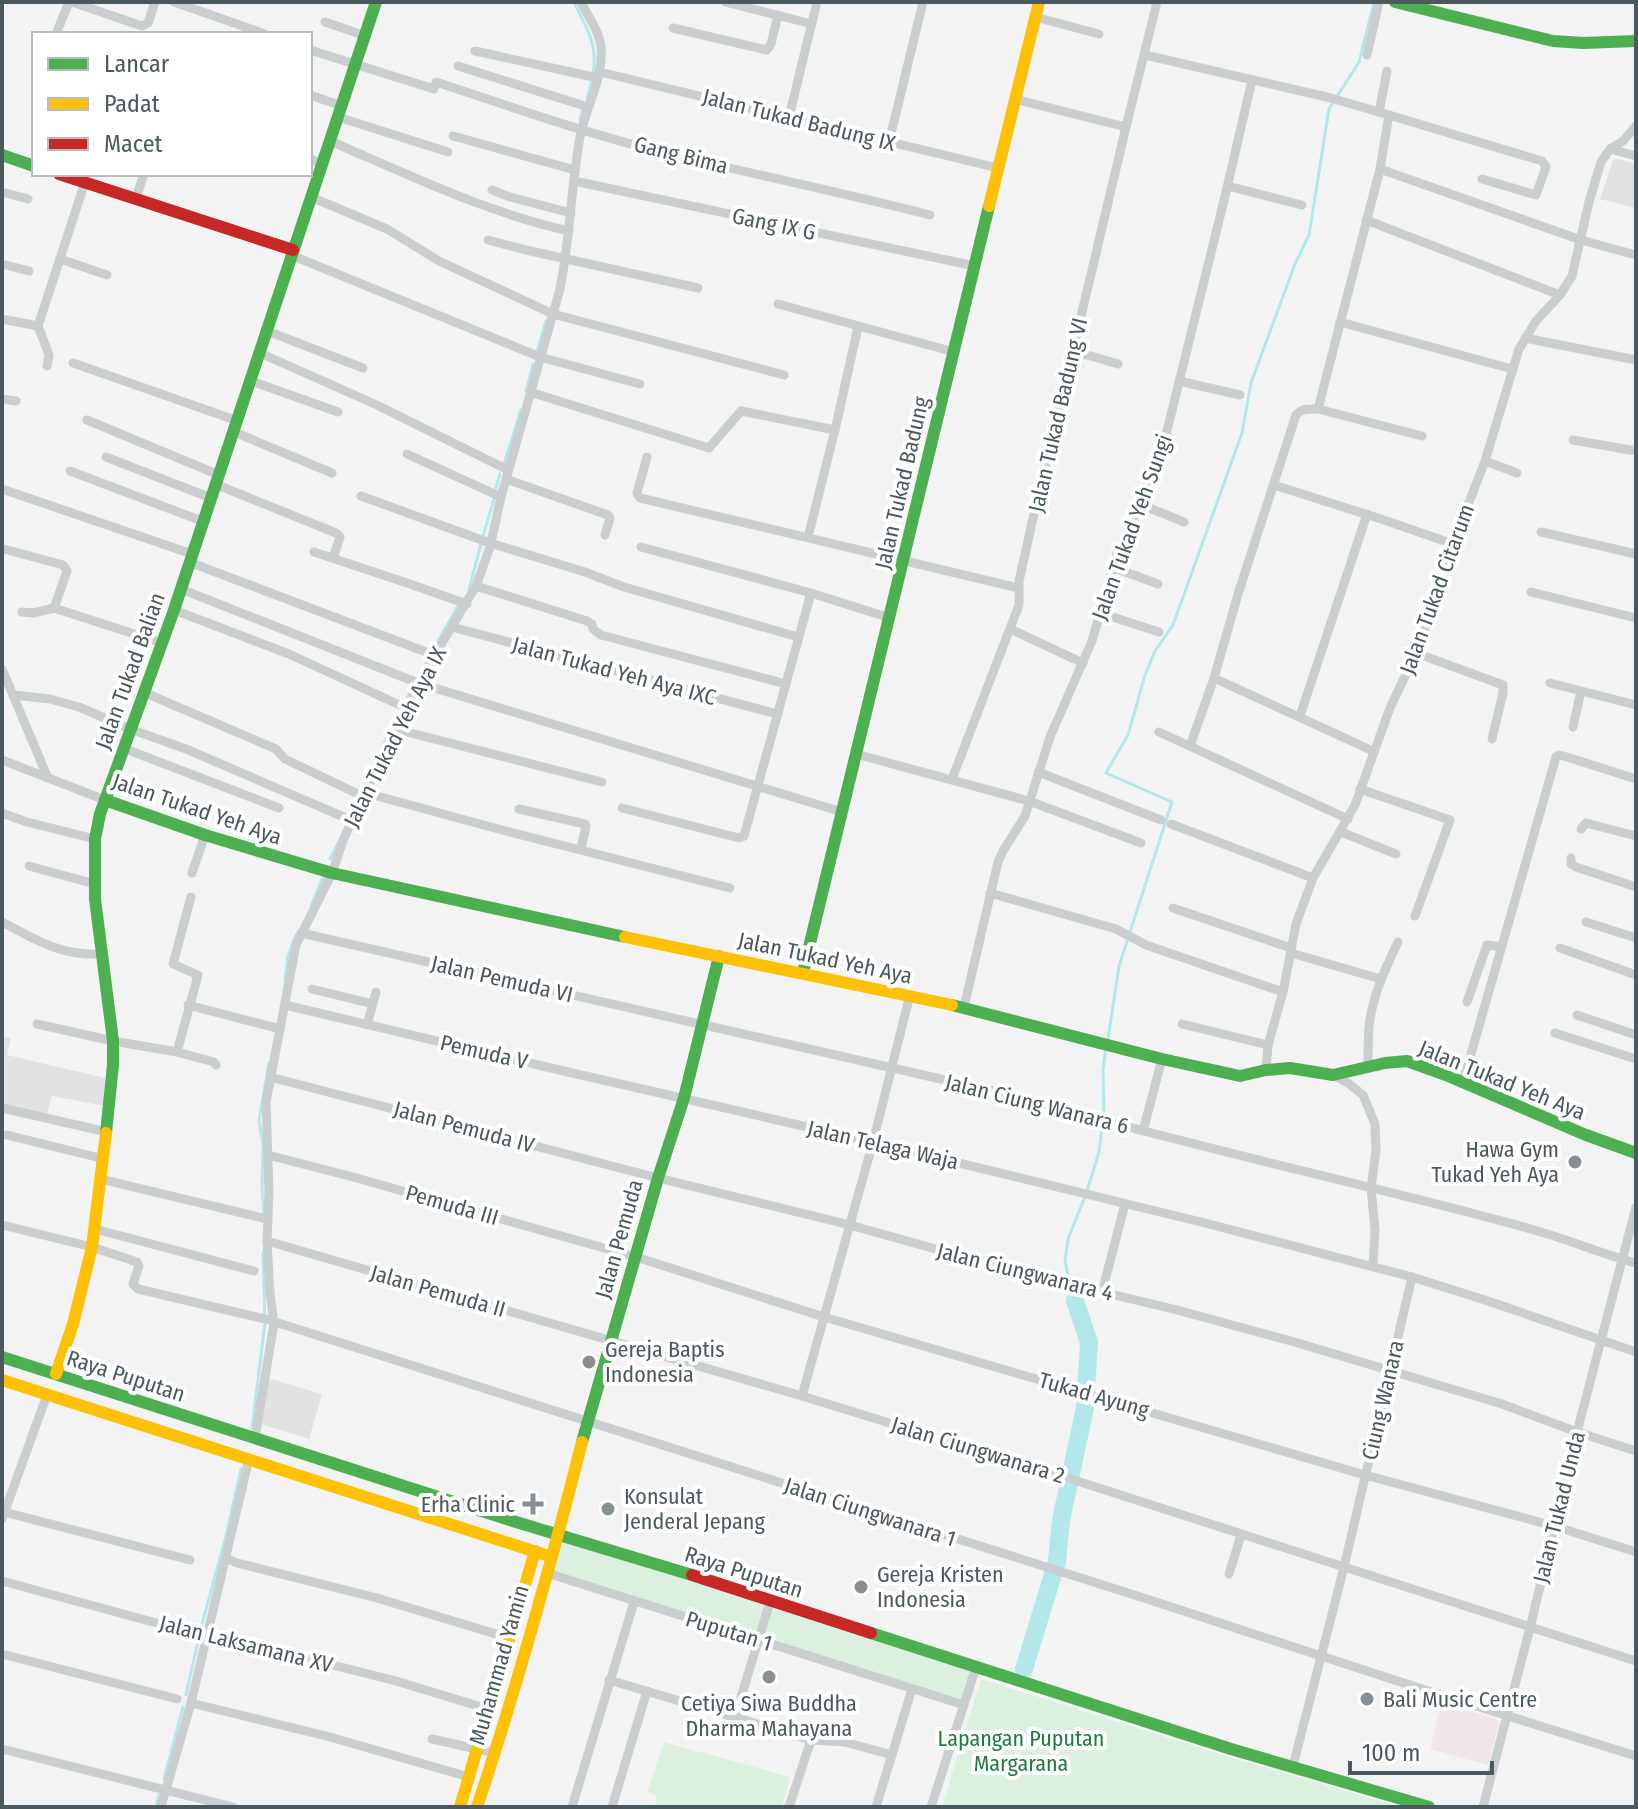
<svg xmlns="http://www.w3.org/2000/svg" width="1638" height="1809" viewBox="0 0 1638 1809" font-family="'Fira Sans Condensed',sans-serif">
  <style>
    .education { fill: #e2e2e3 }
    .medical { fill: #f0e6e8 }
    .green { fill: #dbf0df }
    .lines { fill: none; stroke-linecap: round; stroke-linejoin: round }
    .stream { stroke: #b3e8ea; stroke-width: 3 }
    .river { stroke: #b3e8ea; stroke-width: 18 }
    .street { stroke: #cbcece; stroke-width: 9 }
    .fast { stroke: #4caf50; stroke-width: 12 }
    .slow { stroke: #ffc107; stroke-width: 12 }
    .jam { stroke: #c62828; stroke-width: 12 }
    .poi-dot { fill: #868f93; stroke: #fff; stroke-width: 3 }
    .labels { text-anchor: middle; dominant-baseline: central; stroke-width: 8; stroke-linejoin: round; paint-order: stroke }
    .street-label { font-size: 22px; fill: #4b595f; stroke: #fff }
    .poi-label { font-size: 22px; fill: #4b595f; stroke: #fff; text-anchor: start }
    .park-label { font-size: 22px; fill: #207c3e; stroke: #fff }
  </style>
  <rect width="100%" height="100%" fill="#f4f3f3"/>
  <!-- education -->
  <g class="education">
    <path d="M1617,159L1636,164V208L1600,199L1613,160Z"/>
    <path d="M2,1036L11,1038L7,1055L105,1078V1106L52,1096L46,1118L2,1108Z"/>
    <path d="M268,1378L322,1394L309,1439L261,1424Z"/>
  </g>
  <!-- medical -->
  <path class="medical" d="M1442,1702L1500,1721L1488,1765L1430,1749Z"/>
  <!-- green -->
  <g class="green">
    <path d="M561,1537L975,1670L964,1705L550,1573Z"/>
    <path d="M981,1679L1229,1757L1401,1807H942Z"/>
    <path d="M664,1742L790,1777L782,1807H665L655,1804L657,1796L647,1792Z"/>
  </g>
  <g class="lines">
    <!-- stream -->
    <g class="stream">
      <path d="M574,2C587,31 598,41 593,75"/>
      <path d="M587,99L592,79"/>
      <path d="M580,120L582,111"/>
      <path d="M537,352L546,321"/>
      <path d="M526,391L533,364"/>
      <path d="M504,464L521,410"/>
      <path d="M496,488L500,474"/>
      <path d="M483,536L494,499"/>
      <path d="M469,589L481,544"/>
      <path d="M433,650L458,606"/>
      <path d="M363,787L392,726"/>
      <path d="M330,859L339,841"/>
      <path d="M311,906L324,875"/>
      <path d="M285,981L288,956L296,935"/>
      <path d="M1108,1039L1119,966L1172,802L1106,773L1128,735L1145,675L1155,651L1173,625L1242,433L1251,383L1295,264L1309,235L1329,109L1359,62L1374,2"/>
      <path d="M264,1214L262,1188L263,1145L259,1120L269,1063"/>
      <path d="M1069,1280L1065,1261L1068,1239L1086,1194L1099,1152L1104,1111L1103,1070L1106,1046"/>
      <path d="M1071,1287L1075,1301"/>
      <path d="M252,1428L265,1323L263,1252"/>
      <path d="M201,1628L226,1536L241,1469"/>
      <path d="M186,1695L198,1641"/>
      <path d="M164,1779L183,1707"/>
      <path d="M156,1807L159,1794"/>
    </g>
    <!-- river -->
    <path class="river" d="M1024,1669L1057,1561L1061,1520L1085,1408L1089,1342L1075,1301"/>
    <!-- street -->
    <g class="street">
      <path d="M72,2L142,26L148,23L155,2"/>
      <path d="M174,2L265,34"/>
      <path d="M725,2L812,24"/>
      <path d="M1035,17L1099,34"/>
      <path d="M325,22L366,36"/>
      <path d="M673,28L767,50L771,44L778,15"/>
      <path d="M56,34L69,2"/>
      <path d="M310,50L434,89L436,82C509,106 582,132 657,151C748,173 840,192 930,215"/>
      <path d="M475,51L598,78"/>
      <path d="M1145,55L1331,98L1389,115L1380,169L1318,409"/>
      <path d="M1367,55L1379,2"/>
      <path d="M458,66L588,107"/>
      <path d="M600,72L998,168"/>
      <path d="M310,95L342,106"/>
      <path d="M1015,99L1126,127"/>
      <path d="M1379,112L1387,71"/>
      <path d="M1389,115L1542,161L1546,167L1536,195L1482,179"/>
      <path d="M338,117L448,152"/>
      <path d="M789,117L817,2"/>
      <path d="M453,136L575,170"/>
      <path d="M330,141C409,175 485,212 569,231"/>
      <path d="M889,142L923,2"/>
      <path d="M1610,149L1636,156"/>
      <path d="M310,159L323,164"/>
      <path d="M1380,169L1581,240L1636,255"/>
      <path d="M574,181L975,266"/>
      <path d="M1228,186L1302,205"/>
      <path d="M492,190L510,197L571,213"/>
      <path d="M2,192L28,199"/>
      <path d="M311,197L387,229L439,261L553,314L784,375"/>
      <path d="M136,198L144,174"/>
      <path d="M1366,220L1560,295"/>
      <path d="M488,240L526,250L698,288"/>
      <path d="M291,255L540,357L640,384"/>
      <path d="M60,259L107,275"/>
      <path d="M2,264L29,271"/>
      <path d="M778,304L954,352"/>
      <path d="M2,319L38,326"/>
      <path d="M1340,322L1512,369"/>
      <path d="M267,331L363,368"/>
      <path d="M1525,338L1636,360"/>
      <path d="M1074,351L1118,364"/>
      <path d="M260,353L377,405L508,470"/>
      <path d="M73,363L238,421"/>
      <path d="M47,366L49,355L38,326L85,182"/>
      <path d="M251,381L338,412"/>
      <path d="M1179,381L1240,395"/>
      <path d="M530,392L709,448L741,411L835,430"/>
      <path d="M2,399L16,401"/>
      <path d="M87,420L219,475"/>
      <path d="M234,432L332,473"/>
      <path d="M1573,440L1636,451"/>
      <path d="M407,454L501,497"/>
      <path d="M106,457L211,498"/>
      <path d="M647,457L637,493L640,498L1019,588"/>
      <path d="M1485,461L1517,473"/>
      <path d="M70,471L202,521"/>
      <path d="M506,479L608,515L610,518L605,535"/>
      <path d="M215,484L336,533L340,537L334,555L336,559"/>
      <path d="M1274,485L1381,519L1453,544"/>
      <path d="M2,489L192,554"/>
      <path d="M361,496L490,543L585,572L624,587L798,637"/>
      <path d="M1140,504L1184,522"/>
      <path d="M1541,532L1636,554"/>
      <path d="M808,537L835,430L858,327"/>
      <path d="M641,547L811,593L890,618"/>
      <path d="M4,549L63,565L67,571L54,608"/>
      <path d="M314,552L410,584L467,604"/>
      <path d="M189,562L434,655"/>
      <path d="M1112,567L1158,584"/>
      <path d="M476,586L587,621L592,624L593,629L601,635L786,684"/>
      <path d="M181,589L418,683L842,812"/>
      <path d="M1531,592L1636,618"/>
      <path d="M54,608L162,643"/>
      <path d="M174,610L289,654L406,708"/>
      <path d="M22,612L33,613L54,608"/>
      <path d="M1100,613L1159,632"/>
      <path d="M452,627L777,714"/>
      <path d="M1010,629L1083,663"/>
      <path d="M1416,653L1503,685V693L1492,739"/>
      <path d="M2,669L47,776"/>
      <path d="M1214,678L1373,751"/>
      <path d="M1550,683L1636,705"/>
      <path d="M143,692L276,749L285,759L364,797"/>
      <path d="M13,695L50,699L79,707L130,729L186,749L353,821"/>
      <path d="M1300,716L1367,514"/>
      <path d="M1573,727L1581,691"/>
      <path d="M395,729L602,782"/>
      <path d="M1159,732L1348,819"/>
      <path d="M1190,746L1214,678L1239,591L1296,415C1302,408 1308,409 1318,409L1422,436"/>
      <path d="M123,748L279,808"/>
      <path d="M856,754L1029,801L1141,843"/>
      <path d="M2,760L105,800"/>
      <path d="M1038,772L1161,820"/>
      <path d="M952,779L1019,605V581L1034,514L1126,127L1157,2"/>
      <path d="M1360,789L1450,820L1415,916"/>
      <path d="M366,793L502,830L730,888"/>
      <path d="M622,808L739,838L744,836L811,593"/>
      <path d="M519,809L585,824L586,826L581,849"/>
      <path d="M2,813L27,822L95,839"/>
      <path d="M1171,824L1313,878"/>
      <path d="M1581,829L1586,823L1636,836"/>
      <path d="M1341,832L1396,854"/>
      <path d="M1571,858V864L1576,867L1636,887"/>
      <path d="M29,866L95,884"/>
      <path d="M192,873L205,835"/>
      <path d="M990,893L1116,929L1146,945L1283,992"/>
      <path d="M1173,908L1291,948"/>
      <path d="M2,922C36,940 61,956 101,954"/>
      <path d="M1586,922L1636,938"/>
      <path d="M301,933L1002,1093C1160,1138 1320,1174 1479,1215C1501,1221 1522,1226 1544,1233C1575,1242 1605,1255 1636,1263"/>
      <path d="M1560,948L1636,975"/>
      <path d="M1291,953L1381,979"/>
      <path d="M312,989L373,1004"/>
      <path d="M1467,1002L1487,945L1502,947"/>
      <path d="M188,1005L280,1029"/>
      <path d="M285,1005L555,1069L873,1142L1205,1223L1412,1277L1488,1301L1636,1352"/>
      <path d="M964,1007L998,862L1003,851L1025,816L1050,737L1092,641L1117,554L1140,504L1167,431L1226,192L1252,80"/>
      <path d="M1577,1015L1636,1035"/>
      <path d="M37,1024L113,1041L177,1052L214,1062L216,1065"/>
      <path d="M1182,1024L1268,1045"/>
      <path d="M367,1025L376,992"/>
      <path d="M1555,1033L1636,1059"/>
      <path d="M177,1052L198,975L173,964L191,897"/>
      <path d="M1368,1066C1368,1053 1368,1040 1369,1027C1372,997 1385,969 1398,942"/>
      <path d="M1266,1070L1268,1045L1283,992L1296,924L1313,878L1355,805L1390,708L1416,653L1436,601L1453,544L1485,461L1519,349L1536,321L1560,295L1572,276L1589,202L1601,162L1610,149L1623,141L1636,126"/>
      <path d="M1333,1075L1348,1083L1363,1095L1375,1124L1376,1150L1371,1188L1375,1230L1373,1267"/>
      <path d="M270,1077L658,1178L850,1225L1007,1269L1177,1310L1291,1341L1502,1404L1577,1432L1636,1451"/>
      <path d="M1463,1082L1556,757L1559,755L1567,757L1636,779"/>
      <path d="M2,1108L107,1132"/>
      <path d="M1143,1131L1162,1059"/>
      <path d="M7,1135L104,1159"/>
      <path d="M268,1155L353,1177L636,1257L824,1317L1365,1475L1554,1526L1636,1552"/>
      <path d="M101,1179L263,1218"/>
      <path d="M2,1225L92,1247L137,1262L139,1266L133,1284L138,1289L269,1320L1147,1599L1422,1689L1636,1756"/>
      <path d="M95,1229L254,1271"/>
      <path d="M267,1241L802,1396L1071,1479L1636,1661"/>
      <path d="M1102,1292L1125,1204"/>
      <path d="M802,1396L873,1142L910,995"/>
      <path d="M255,1438L274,1323L270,1293L267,1241L269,1192L266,1102L296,945L332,873L344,838L395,729L420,680L476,586L490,547L501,497L560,289C570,239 571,187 580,137C586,106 604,78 601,47C599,30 588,17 581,2"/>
      <path d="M4,1512L190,1560"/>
      <path d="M2,1519L47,1395"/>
      <path d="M226,1558L237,1563L377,1598L509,1638"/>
      <path d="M547,1573L964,1705"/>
      <path d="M1229,1574L1241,1535"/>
      <path d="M2,1581L208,1637H222L396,1681L488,1709"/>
      <path d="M2,1654L177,1699"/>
      <path d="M609,1680L811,1740L845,1742L892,1755"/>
      <path d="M191,1703L330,1737L469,1777"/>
      <path d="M735,1717L770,1602"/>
      <path d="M432,1739L495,1753"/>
      <path d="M2,1749L233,1807"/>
      <path d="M1293,1766L1344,1567L1412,1277"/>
      <path d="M161,1807L191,1703L249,1459"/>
      <path d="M572,1807L634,1602"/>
      <path d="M612,1807L647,1691"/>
      <path d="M789,1807L811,1740"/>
      <path d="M876,1807L912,1689"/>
      <path d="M931,1807L976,1667"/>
      <path d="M1483,1807L1530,1628L1577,1432L1636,1207"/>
    </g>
    <!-- fast -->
    <g class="fast">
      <path d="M1395,2L1553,41L1583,43L1636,41"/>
      <path d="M2,155L34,166"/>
      <path d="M105,800L205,835L332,873L625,937"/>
      <path d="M803,972L989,206"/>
      <path d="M952,1005L1162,1059L1240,1076L1266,1070L1290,1068L1333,1075L1385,1063L1407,1061L1446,1075L1586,1135L1636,1153"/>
      <path d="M106,1133L113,1065V1041L95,899V839L100,814L174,610L376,2"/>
      <path d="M2,1357L516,1522L692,1575"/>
      <path d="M582,1442L658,1178L684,1098L719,956"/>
      <path d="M871,1633L1231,1749L1429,1807"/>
    </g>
    <!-- slow -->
    <g class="slow">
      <path d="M989,206L1039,2"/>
      <path d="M625,937L952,1005"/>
      <path d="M56,1374L73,1324L92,1247L106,1133"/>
      <path d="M2,1380L552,1557"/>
      <path d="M460,1807L535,1551"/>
      <path d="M477,1807C517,1687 551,1564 582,1442"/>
    </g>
    <!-- jam -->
    <g class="jam">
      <path d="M59,174L293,250"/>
      <path d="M692,1575L871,1633"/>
    </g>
  </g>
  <!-- markers -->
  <g class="poi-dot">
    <circle cx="1575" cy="1162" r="8"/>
    <circle cx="589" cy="1362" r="8"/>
    <path d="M529 1492h8v8h8v8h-8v8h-8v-8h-8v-8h8z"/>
    <circle cx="608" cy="1509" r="8"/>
    <circle cx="861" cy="1587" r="8"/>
    <circle cx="769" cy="1677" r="8"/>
    <circle cx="1367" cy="1699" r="8"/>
  </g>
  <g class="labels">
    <!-- street labels -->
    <g class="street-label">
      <text transform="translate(799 120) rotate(14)">Jalan Tukad Badung IX</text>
      <text transform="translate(681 155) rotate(14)">Gang Bima</text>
      <text transform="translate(774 224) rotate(12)">Gang IX G</text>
      <text transform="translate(1058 415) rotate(-77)">Jalan Tukad Badung VI</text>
      <text transform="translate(902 483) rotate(-77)">Jalan Tukad Badung</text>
      <text transform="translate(1132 527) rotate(-70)">Jalan Tukad Yeh Sungi</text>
      <text transform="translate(1437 589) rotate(-70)">Jalan Tukad Citarum</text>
      <text transform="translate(130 671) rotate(-70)">Jalan Tukad Balian</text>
      <text transform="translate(614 671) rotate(15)">Jalan Tukad Yeh Aya IXC</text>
      <text transform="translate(395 737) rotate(-63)">Jalan Tukad Yeh Aya IX</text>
      <text transform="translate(197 809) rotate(19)">Jalan Tukad Yeh Aya</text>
      <text transform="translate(825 958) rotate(12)">Jalan Tukad Yeh Aya</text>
      <text transform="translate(502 979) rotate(13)">Jalan Pemuda VI</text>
      <text transform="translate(484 1052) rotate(13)">Pemuda V</text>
      <text transform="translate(1502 1080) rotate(22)">Jalan Tukad Yeh Aya</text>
      <text transform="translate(1037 1104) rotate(14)">Jalan Ciung Wanara 6</text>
      <text transform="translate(464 1127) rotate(15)">Jalan Pemuda IV</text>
      <text transform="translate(883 1145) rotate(13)">Jalan Telaga Waja</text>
      <text transform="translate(452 1205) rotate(16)">Pemuda III</text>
      <text transform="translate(619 1239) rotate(-74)">Jalan Pemuda</text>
      <text transform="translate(1025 1272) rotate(14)">Jalan Ciungwanara 4</text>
      <text transform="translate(438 1291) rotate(16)">Jalan Pemuda II</text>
      <text transform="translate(126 1376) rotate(18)">Raya Puputan</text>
      <text transform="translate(1094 1395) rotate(16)">Tukad Ayung</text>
      <text transform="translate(1383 1400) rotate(-77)">Ciung Wanara</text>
      <text transform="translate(978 1450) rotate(17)">Jalan Ciungwanara 2</text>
      <text transform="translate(1559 1507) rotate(-76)">Jalan Tukad Unda</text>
      <text transform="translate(870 1512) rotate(18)">Jalan Ciungwanara 1</text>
      <text transform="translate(744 1572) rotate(18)">Raya Puputan</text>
      <text transform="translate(729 1631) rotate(17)">Puputan 1</text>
      <text transform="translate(246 1644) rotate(14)">Jalan Laksamana XV</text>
      <text transform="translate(499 1665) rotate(-74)">Muhammad Yamin</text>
    </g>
    <!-- poi labels -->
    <g class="poi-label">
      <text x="1559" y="1149" text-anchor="end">Hawa Gym<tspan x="1559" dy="25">Tukad Yeh Aya</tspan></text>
      <text x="605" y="1349">Gereja Baptis<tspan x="605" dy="25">Indonesia</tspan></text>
      <text x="624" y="1496">Konsulat<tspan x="624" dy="25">Jenderal Jepang</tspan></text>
      <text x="515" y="1504" text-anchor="end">Erha Clinic</text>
      <text x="877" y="1574">Gereja Kristen<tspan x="877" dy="25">Indonesia</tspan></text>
      <text x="1383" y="1699">Bali Music Centre</text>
      <text x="769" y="1703" text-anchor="middle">Cetiya Siwa Buddha<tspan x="769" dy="25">Dharma Mahayana</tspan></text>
    </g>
    <!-- park labels -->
    <g class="park-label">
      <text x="1021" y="1738">Lapangan Puputan<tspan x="1021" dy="25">Margarana</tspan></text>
    </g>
  </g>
  <!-- border -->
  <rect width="1638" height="1809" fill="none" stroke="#4b595f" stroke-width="8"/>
  <!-- legend -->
  <rect x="32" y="32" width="280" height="144" fill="#ffffff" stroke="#b7bdbf" stroke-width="2"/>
  <rect x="48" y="58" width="40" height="12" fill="#4caf50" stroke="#b7bdbf" stroke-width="2"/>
  <text x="104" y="72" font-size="24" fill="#4b595f">Lancar</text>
  <rect x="48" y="98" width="40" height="12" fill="#ffc107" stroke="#b7bdbf" stroke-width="2"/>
  <text x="104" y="112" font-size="24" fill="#4b595f">Padat</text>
  <rect x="48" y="138" width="40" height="12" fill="#c62828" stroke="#b7bdbf" stroke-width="2"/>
  <text x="104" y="152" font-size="24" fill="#4b595f">Macet</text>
  <!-- scale -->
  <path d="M1350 1761v12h142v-12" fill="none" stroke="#4b595f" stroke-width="4"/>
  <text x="1362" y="1761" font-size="24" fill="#4b595f" stroke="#ffffff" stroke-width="6" paint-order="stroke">100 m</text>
</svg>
